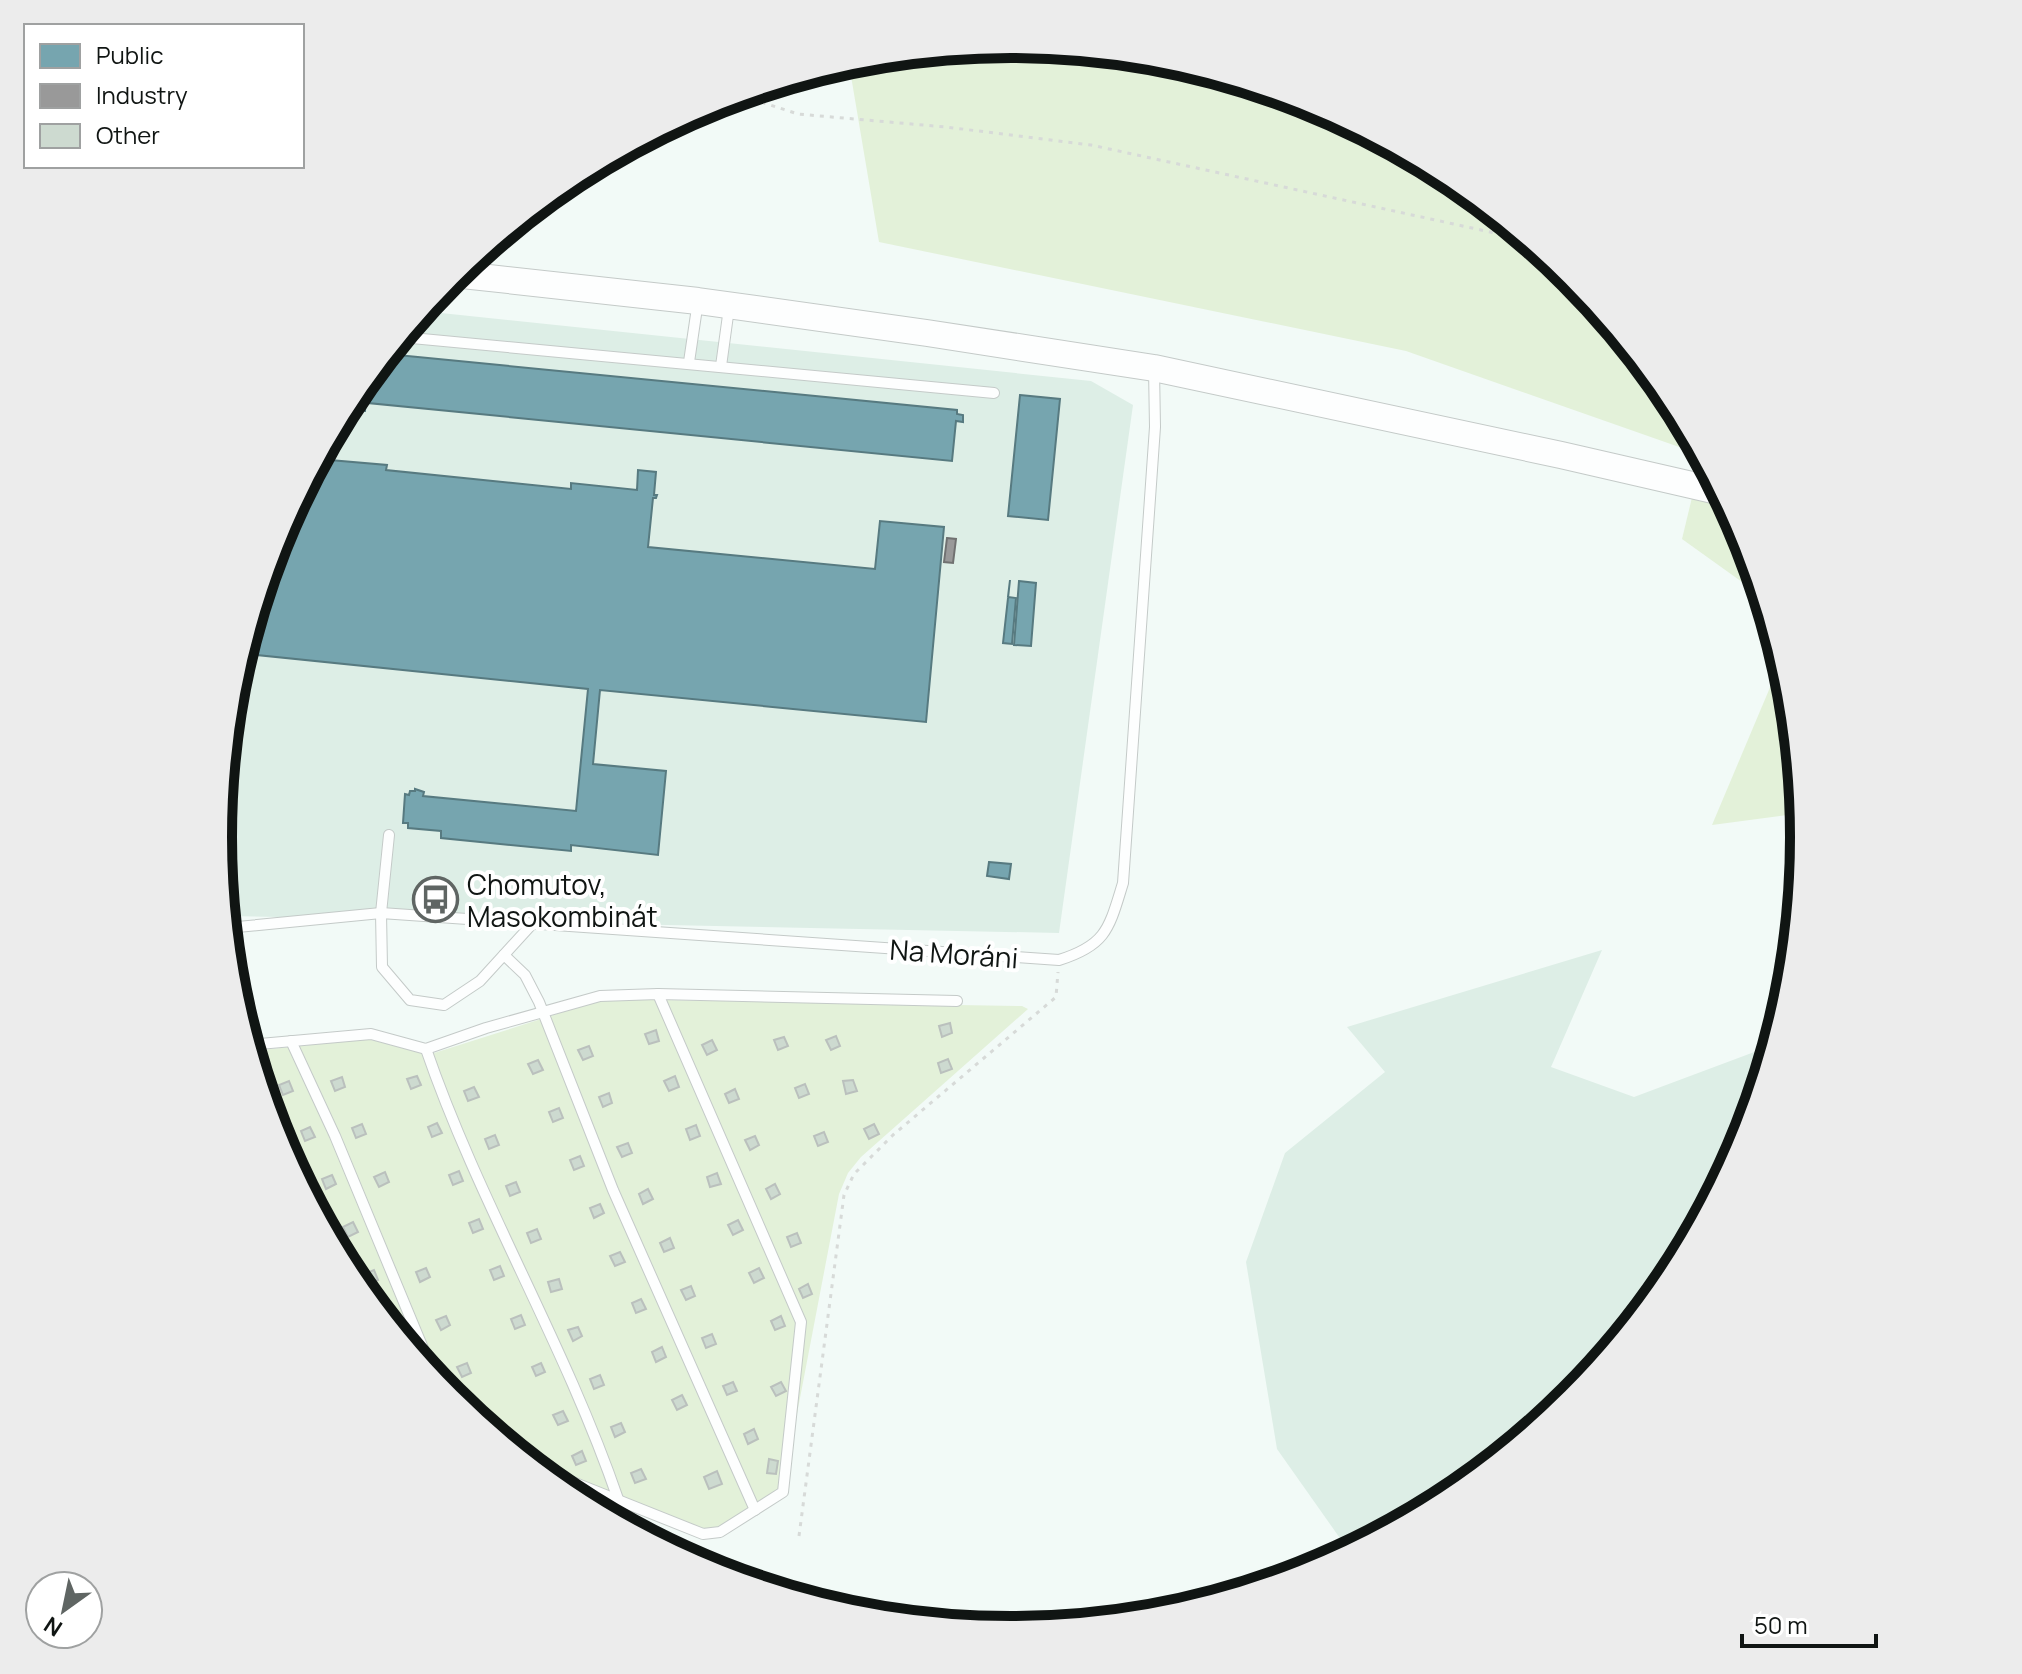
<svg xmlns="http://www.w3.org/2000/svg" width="2022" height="1674" viewBox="0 0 2022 1674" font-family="Manrope,sans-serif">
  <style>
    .built { fill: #ddeee6 }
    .green { fill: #e3f1d9 }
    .public { fill: #76a5af; stroke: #577a80; stroke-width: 2 }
    .industry { fill: #999; stroke: #707171; stroke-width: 2 }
    .building { fill: #cddad0; stroke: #bac0bd; stroke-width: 2 }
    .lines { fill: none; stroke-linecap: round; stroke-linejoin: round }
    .service-casing { stroke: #c4cac8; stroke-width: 12 }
    .tertiary-casing { stroke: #c4cac8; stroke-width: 28 }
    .path { stroke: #d7dad8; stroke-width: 3; stroke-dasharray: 4 6; stroke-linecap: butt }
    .service { stroke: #fdfefe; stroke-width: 10 }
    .tertiary { stroke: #fdfefe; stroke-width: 26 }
    .rail-casing { stroke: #cdd0ce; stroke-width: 8 }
    .rail { stroke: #fff; stroke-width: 5; stroke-dasharray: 15; stroke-linecap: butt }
    .labels { text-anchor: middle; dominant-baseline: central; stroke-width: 8; stroke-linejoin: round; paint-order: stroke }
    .poi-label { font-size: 28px; fill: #101513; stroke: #fff; text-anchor: start }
    .street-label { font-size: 28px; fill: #101513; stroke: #fff }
    .rim { fill: none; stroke: #101513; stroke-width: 10 }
  </style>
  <rect width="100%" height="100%" fill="#f2faf7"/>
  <!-- built -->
  <g class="built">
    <path d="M422,311L1091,381L1133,405L1059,933L226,916L218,837L233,682L279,533L352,396Z"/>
    <path d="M1602,950L1551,1067L1634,1097L1773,1045L1743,1141L1670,1278L1571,1398L1451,1497L1349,1551L1277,1449L1246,1262L1285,1153L1385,1072L1347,1027Z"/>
  </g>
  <!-- green -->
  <g class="green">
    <path d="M1011,44L1166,59L1315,105L1452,178L1572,277L1671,397L1702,455L1406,351L879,242L851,76L839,65L857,59Z"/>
    <path d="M1702,456L1744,534L1763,597L1682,539Z"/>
    <path d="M1782,659L1789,683L1802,813L1712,825Z"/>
    <path d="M604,999L1022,1006L1028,1009L861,1157L848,1173L839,1194L783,1487L743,1522L703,1531L520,1455L450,1397L351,1277L278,1140L251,1051L367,1039L431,1054Z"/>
  </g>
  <!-- public -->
  <g class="public">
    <path d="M387,354L957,410V414L963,415V422L956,421L952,461L368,403L372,372Z"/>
    <path d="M368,377L365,411L345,409L352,396Z"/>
    <path d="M1020,395L1060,399L1048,520L1008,516Z"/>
    <path d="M318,459L387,465L386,470L571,489V483L637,490L638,470L656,472L654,495H657L656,498H653L648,547L875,569L880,521L944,527L926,722L600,690L593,764L666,771L658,855L571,845V851L441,838V831L408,828V823H403L405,794L409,795L410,791H415V789L424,792L423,796L576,811L588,689L257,655L265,579L279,533Z"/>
    <path d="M1010,580L1008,597L1016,598L1012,644L1003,643Z"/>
    <path d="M1019,581L1036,583L1031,646L1014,645Z"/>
    <path d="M989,862L1011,864L1009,879L987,876Z"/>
  </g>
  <!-- industry -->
  <path class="industry" d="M947,538L956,539L953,563L944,562Z"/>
  <!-- building -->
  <g class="building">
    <path d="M950,1023L952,1033L942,1037L939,1026Z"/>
    <path d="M656,1030L659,1041L649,1044L645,1034Z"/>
    <path d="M836,1036L840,1046L831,1050L826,1040Z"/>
    <path d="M784,1037L788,1046L778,1050L774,1040Z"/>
    <path d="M712,1040L717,1050L707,1055L702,1045Z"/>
    <path d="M589,1046L593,1056L583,1060L578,1050Z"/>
    <path d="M948,1059L952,1069L941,1073L938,1063Z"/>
    <path d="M538,1060L543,1070L533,1074L528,1064Z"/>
    <path d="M417,1076L421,1085L411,1089L407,1079Z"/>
    <path d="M675,1076L679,1087L669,1091L664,1081Z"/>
    <path d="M342,1077L345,1087L335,1091L331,1081Z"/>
    <path d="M853,1080L857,1091L846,1094L843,1081Z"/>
    <path d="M289,1081L293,1091L283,1095L279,1085Z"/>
    <path d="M805,1084L809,1094L799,1098L795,1088Z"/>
    <path d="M474,1087L479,1097L468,1101L464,1091Z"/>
    <path d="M735,1089L739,1099L729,1103L725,1094Z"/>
    <path d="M609,1093L612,1103L603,1107L599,1097Z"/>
    <path d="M559,1108L563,1118L553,1122L549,1112Z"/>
    <path d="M437,1123L442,1133L432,1137L428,1127Z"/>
    <path d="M362,1124L366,1134L356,1138L352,1128Z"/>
    <path d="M874,1124L879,1134L869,1139L864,1129Z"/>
    <path d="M696,1125L700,1136L690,1140L686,1129Z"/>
    <path d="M310,1127L315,1137L305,1141L301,1131Z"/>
    <path d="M824,1132L828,1142L818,1146L814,1136Z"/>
    <path d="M495,1135L499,1145L489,1149L485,1139Z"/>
    <path d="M755,1136L759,1145L750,1150L745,1140Z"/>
    <path d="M628,1143L632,1153L622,1157L617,1147Z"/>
    <path d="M580,1156L584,1166L574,1170L570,1160Z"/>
    <path d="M459,1171L463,1181L453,1185L449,1175Z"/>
    <path d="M385,1172L389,1182L379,1187L374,1177Z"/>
    <path d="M717,1173L721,1184L710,1187L707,1177Z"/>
    <path d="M332,1175L336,1184L326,1189L322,1179Z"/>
    <path d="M516,1182L520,1192L510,1196L506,1186Z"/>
    <path d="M775,1184L780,1194L771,1199L766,1189Z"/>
    <path d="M648,1189L653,1199L643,1204L639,1194Z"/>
    <path d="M600,1204L604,1213L594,1218L590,1208Z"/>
    <path d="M479,1219L483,1229L473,1233L469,1223Z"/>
    <path d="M738,1220L743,1230L733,1235L728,1225Z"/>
    <path d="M353,1222L358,1232L348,1237L343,1227Z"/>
    <path d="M537,1229L541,1239L531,1243L527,1233Z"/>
    <path d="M797,1233L801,1243L791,1247L787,1237Z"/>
    <path d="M670,1238L674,1248L664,1252L660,1243Z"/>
    <path d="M620,1252L625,1262L615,1266L610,1256Z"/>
    <path d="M500,1266L504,1276L494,1280L490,1270Z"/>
    <path d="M426,1268L430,1277L420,1282L416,1272Z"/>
    <path d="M759,1268L764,1278L754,1283L749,1273Z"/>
    <path d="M374,1270L378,1280L368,1284L364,1274Z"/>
    <path d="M559,1279L562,1289L551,1292L548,1282Z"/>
    <path d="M808,1284L812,1294L803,1298L799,1289Z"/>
    <path d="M691,1286L695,1296L686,1300L681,1290Z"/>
    <path d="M641,1299L646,1309L636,1313L632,1303Z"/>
    <path d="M521,1315L525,1325L515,1329L511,1319Z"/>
    <path d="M446,1316L450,1325L441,1330L436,1320Z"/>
    <path d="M781,1316L785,1326L775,1330L771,1321Z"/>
    <path d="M395,1318L399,1328L395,1330L388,1322Z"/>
    <path d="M578,1327L582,1336L573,1341L568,1330Z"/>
    <path d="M712,1334L716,1344L706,1348L702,1338Z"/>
    <path d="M662,1347L666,1357L656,1362L652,1352Z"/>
    <path d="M467,1363L471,1373L462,1377L457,1367Z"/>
    <path d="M541,1363L545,1372L536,1376L532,1367Z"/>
    <path d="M600,1375L604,1385L594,1389L590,1379Z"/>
    <path d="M733,1382L737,1391L727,1395L723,1386Z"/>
    <path d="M781,1382L786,1391L776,1396L771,1387Z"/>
    <path d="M682,1395L687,1405L677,1410L672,1400Z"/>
    <path d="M487,1409L491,1419L481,1423L477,1413Z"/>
    <path d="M563,1411L568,1421L558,1425L553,1415Z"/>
    <path d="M621,1423L625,1432L615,1437L611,1427Z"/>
    <path d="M754,1429L758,1439L748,1444L744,1434Z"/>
    <path d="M582,1451L586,1461L576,1465L572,1456Z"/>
    <path d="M769,1459L778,1461L776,1474L767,1473Z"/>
    <path d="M641,1469L646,1479L635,1483L631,1473Z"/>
    <path d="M717,1471L722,1484L709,1489L704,1477Z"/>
  </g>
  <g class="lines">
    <defs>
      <g id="service">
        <path d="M401,337L994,393"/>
        <path d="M689,362L698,301"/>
        <path d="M721,366L729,308"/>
        <path d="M389,835L381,913L382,967L410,1000L444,1005L480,981L533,923"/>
        <path d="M227,928L381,913L1059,960C1107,945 1109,928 1123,883L1155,427L1154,369"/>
        <path d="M504,955L525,975L539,1002L613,1190L755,1510"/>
        <path d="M291,1041L335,1136L437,1382"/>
        <path d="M249,1045L371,1034L426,1049L486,1028L600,996L658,994L957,1001"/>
        <path d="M426,1049C479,1203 565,1344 618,1499"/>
        <path d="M535,1467L703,1534L720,1532L783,1492L801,1322L658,994"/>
      </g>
      <path id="tertiary" d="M453,274L698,301L927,333L1154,368L1561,455L1722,492"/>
    </defs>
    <!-- service casing -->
    <use href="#service" class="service-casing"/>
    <!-- tertiary casing -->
    <use href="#tertiary" class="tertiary-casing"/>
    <!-- path -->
    <g class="path">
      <path d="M744,93L764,103L798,114L946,127L1091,145L1527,240"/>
      <path d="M799,1536L844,1195L854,1174L893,1135L1056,997L1058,972"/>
    </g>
    <!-- service -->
    <use href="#service" class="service"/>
    <!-- tertiary -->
    <use href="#tertiary" class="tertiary"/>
    <defs>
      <path id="rail" d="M584,1504L627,1522L723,1574"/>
    </defs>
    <!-- rail casing -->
    <use href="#rail" class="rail-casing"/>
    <!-- rail -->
    <use href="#rail" class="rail"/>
  </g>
  <!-- icons -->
  <defs>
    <symbol id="bus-ring" viewBox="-11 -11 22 22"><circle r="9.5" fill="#fff" stroke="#5f6563" stroke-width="1.5"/><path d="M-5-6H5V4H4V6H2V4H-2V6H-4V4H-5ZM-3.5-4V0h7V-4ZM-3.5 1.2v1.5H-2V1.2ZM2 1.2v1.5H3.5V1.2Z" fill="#5f6563"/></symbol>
  </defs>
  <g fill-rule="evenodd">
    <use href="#bus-ring" x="410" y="874" width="51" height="51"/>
  </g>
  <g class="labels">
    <!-- poi labels -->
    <g class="poi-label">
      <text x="467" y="884">Chomutov,<tspan x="467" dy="32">Masokombinát</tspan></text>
    </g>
    <!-- street labels -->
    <g class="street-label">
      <text transform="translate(954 953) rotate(4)">Na Moráni</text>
    </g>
  </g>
  <!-- crop -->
  <path d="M0 0H2022V1674H0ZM232 837a779 779 0 1 1 1558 0a779 779 0 1 1-1558 0Z" fill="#ececec" fill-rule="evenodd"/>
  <path class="rim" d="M232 837a779 779 0 1 1 1558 0a779 779 0 1 1-1558 0Z"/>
  <!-- legend -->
  <rect x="24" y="24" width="280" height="144" fill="#ffffff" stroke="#9fa1a1" stroke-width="2"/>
  <rect x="40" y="44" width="40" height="24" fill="#76a5af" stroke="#9fa1a1" stroke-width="2"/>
  <text x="96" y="64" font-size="24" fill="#101513">Public</text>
  <rect x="40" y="84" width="40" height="24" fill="#999999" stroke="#9fa1a1" stroke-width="2"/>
  <text x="96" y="104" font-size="24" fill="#101513">Industry</text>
  <rect x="40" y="124" width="40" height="24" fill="#cddad0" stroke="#9fa1a1" stroke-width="2"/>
  <text x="96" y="144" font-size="24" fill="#101513">Other</text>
  <!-- north arrow -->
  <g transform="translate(64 1610) rotate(213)"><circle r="38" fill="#ffffff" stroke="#9fa1a1" stroke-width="2"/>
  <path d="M0-6L14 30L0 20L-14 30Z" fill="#5f6563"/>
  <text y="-12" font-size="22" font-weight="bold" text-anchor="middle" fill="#101513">N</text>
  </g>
  <!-- scale -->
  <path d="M1742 1634v12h134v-12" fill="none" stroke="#101513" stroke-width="4"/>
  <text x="1754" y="1634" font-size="24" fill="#101513" stroke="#ffffff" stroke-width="6" paint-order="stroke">50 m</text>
</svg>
